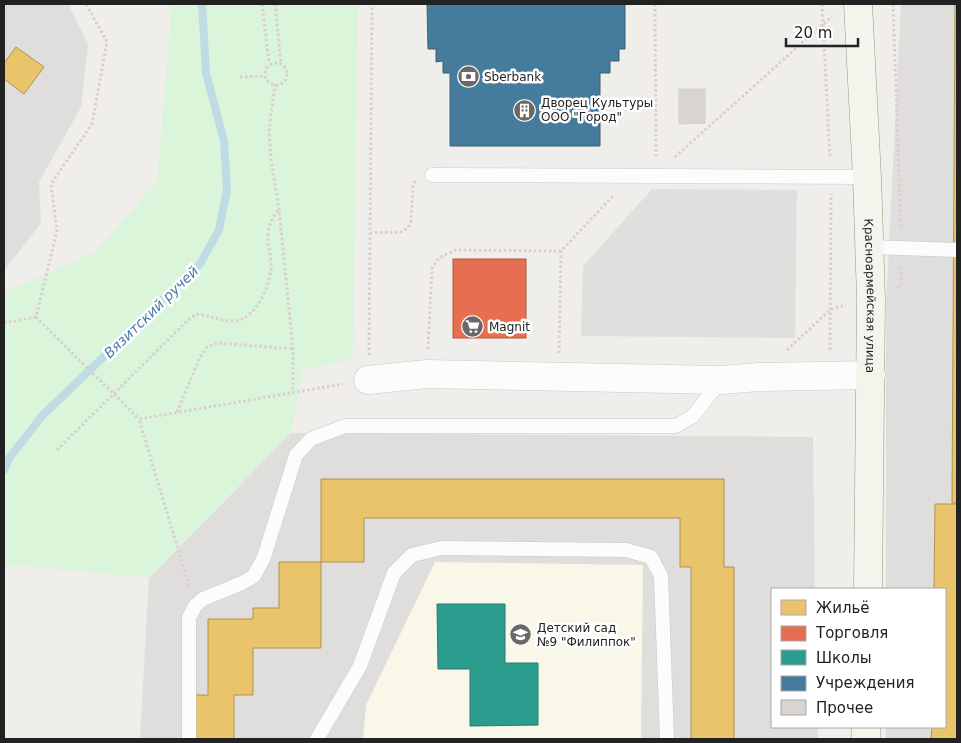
<svg xmlns="http://www.w3.org/2000/svg" width="961" height="743" viewBox="0 0 961 743" font-family="'DejaVu Sans',sans-serif">
  <style>
    .residential { fill: #dfdedc }
    .education { fill: #f8f7e8 }
    .park { fill: #daf5da }
    .parking { fill: #e0dfde }
    .homes { fill: #e9c46a; stroke: #ad9354 }
    .shops { fill: #e76f51; stroke: #ac5843 }
    .schools { fill: #2a9d8f; stroke: #28786e }
    .public { fill: #457b9d; stroke: #3a6078 }
    .lines { fill: none; stroke-linecap: round; stroke-linejoin: round }
    .stream { stroke: #bfdbe3; stroke-width: 8 }
    .building { fill: #d7d4d2; stroke: #d3d0cc }
    .lane-casing { stroke: #c9c8c7; stroke-width: 15 }
    .street-casing { stroke: #c9c8c7; stroke-width: 29 }
    .secondary-casing { stroke: #999a82; stroke-width: 29 }
    .path { stroke: #dccecd; stroke-width: 3; stroke-dasharray: 2.5 2.5; stroke-linecap: butt }
    .lane { stroke: #fdfcfc; stroke-width: 14 }
    .street { stroke: #fdfcfc; stroke-width: 28 }
    .secondary { stroke: #f4f4ed; stroke-width: 28 }
    .path-bridge { stroke: #dccecd; stroke-width: 3; stroke-dasharray: 2.5 2.5; stroke-linecap: butt }
    .labels { text-anchor: middle; dominant-baseline: central; stroke-width: 5; stroke-linejoin: round; paint-order: stroke }
    .poi-label { font-size: 12px; fill: #222; stroke: #fff; text-anchor: start }
    .street-label { font-size: 12px; fill: #222; stroke: #fff }
    .water-label { font-size: 14px; font-style: italic; fill: #4a7aab; stroke: #fff }
  </style>
  <rect width="100%" height="100%" fill="#f0eeeb"/>
  <!-- residential -->
  <g class="residential">
    <path d="M4,4H68L88,44L81,107L39,182L41,223L4,271Z"/>
    <path d="M901,4H957V739H886V727H945V589H886V306Z"/>
    <path d="M291,433L813,437L815,589H772V727H818V739H140L149,578Z"/>
  </g>
  <!-- education -->
  <path class="education" d="M435,562L643,565L641,739H363L366,705Z"/>
  <!-- park -->
  <path class="park" d="M172,4H358L353,359L303,370L291,433L149,578L4,564V293L96,251L157,182Z"/>
  <!-- parking -->
  <path class="parking" d="M652,189L797,190L795,338L581,336L583,266Z"/>
  <!-- homes -->
  <g class="homes">
    <path d="M955,4H957V503H952Z"/>
    <path d="M16,47L44,67L24,94L4,79V63Z"/>
    <path d="M321,479H724V567H734V739H691V567H680V518H364V562H321Z"/>
    <path d="M935,504H957V739H931L932,727H945V589H934Z"/>
    <path d="M279,562H321V648H253V695H234V739H192V695H208V619H253V608H279Z"/>
  </g>
  <!-- shops -->
  <rect class="shops" x="453" y="259" width="73" height="79"/>
  <!-- schools -->
  <path class="schools" d="M437,604H505V663H538V725L470,726V669H438Z"/>
  <!-- public -->
  <path class="public" d="M427,4H625V49H619V61H610V73H600V146H450V73H443V61L436,62V49H428Z"/>
  <g class="lines">
    <!-- stream -->
    <path class="stream" d="M4,470L10,457L42,416L200,264L219,230L227,190L224,141L206,73L202,4"/>
  </g>
  <!-- building -->
  <path class="building" d="M679,89H705V123L679,124Z"/>
  <g class="lines">
    <defs>
      <g id="lane">
        <path d="M432,175L867,177"/>
        <path d="M870,247L957,250"/>
        <path d="M189,739V618L195,606L203,599L242,583L254,576L264,557L296,455L311,439L345,426H676L693,416L721,380"/>
        <path d="M317,739L360,666L394,573L412,555L442,548L626,550L651,557L661,576L667,739"/>
      </g>
      <path id="street" d="M368,380L427,374L721,380L759,377L871,375"/>
      <g id="secondary">
        <path id="s1" d="M858,4L867,177L871,298L868,589"/>
        <path d="M866,739V727"/>
      </g>
    </defs>
    <!-- lane casing -->
    <use href="#lane" class="lane-casing"/>
    <!-- street casing -->
    <use href="#street" class="street-casing"/>
    <!-- secondary casing -->
    <use href="#secondary" class="secondary-casing"/>
    <!-- path -->
    <g class="path">
      <path d="M262,4L269,63"/>
      <path d="M275,4L281,64"/>
      <path d="M655,4L656,157"/>
      <path d="M822,4L830,158"/>
      <path d="M893,4L901,230"/>
      <circle cx="276" cy="74" r="11"/>
      <path d="M240,77L265,76"/>
      <path d="M275,84L269,131L271,159L279,209L293,349V393"/>
      <path d="M675,157L832,16"/>
      <path d="M370,233L401,232L408,228L411,221L413,185L416,181"/>
      <path d="M897,287L901,286V266"/>
      <path d="M4,323L36,317L57,231L51,184L92,124L107,42L86,4"/>
      <path d="M428,349L432,268L439,258L455,250L561,251L613,196"/>
      <path d="M787,350L831,309L846,305"/>
      <path d="M830,350L831,194"/>
      <path d="M559,353L561,251"/>
      <path d="M369,355L372,4"/>
      <path d="M177,412L200,357L207,347L218,343L293,349"/>
      <path d="M57,450L188,320L196,314C208,315 221,321 234,321C256,320 272,283 271,264C271,253 267,243 268,233C269,223 274,216 279,209"/>
      <path d="M189,586L139,419L343,384"/>
    </g>
    <!-- lane -->
    <use href="#lane" class="lane"/>
    <!-- street -->
    <use href="#street" class="street"/>
    <!-- secondary -->
    <use href="#secondary" class="secondary"/>
    <!-- path-bridge -->
    <path class="path-bridge" d="M36,317L139,419"/>
  </g>
  <!-- icons -->
  <defs>
    <symbol id="bank-disc" viewBox="-11 -11 22 22"><circle r="9.5" fill="#6a6968" stroke="#fff"/><path d="M-6-4H6V4H-6ZM0-2.3a2.3 2.3 0 1 0 0 4.6a2.3 2.3 0 1 0 0-4.6Z" fill="#fff"/></symbol>
    <symbol id="building-disc" viewBox="-11 -11 22 22"><circle r="9.5" fill="#6a6968" stroke="#fff"/><path d="M-4-6H4V6H1V3H-1V6H-4ZM-2.5-4.3h1.7v1.8h-1.7ZM.8-4.3h1.7v1.8H.8ZM-2.5-1h1.7V.8h-1.7ZM.8-1h1.7V.8H.8Z" fill="#fff"/></symbol>
    <symbol id="supermarket-disc" viewBox="-11 -11 22 22"><circle r="9.5" fill="#6a6968" stroke="#fff"/><path d="M-6-5.5h2.5l.6 2H6L4.5 2H-2.5L-4.4-4H-6ZM-1.5 3.2a1.3 1.3 0 1 0 .1 0ZM3 3.2a1.3 1.3 0 1 0 .1 0Z" fill="#fff"/></symbol>
    <symbol id="school-disc" viewBox="-11 -11 22 22"><circle r="9.5" fill="#6a6968" stroke="#fff"/><path d="M0-5L7-2L0 1L-7-2ZM-4 1L0 2.5L4 1V4Q0 6-4 4Z" fill="#fff"/></symbol>
  </defs>
  <g fill-rule="evenodd">
    <use href="#bank-disc" x="456" y="64" width="25" height="25"/>
    <use href="#building-disc" x="512" y="98" width="25" height="25"/>
    <use href="#supermarket-disc" x="460" y="314" width="25" height="25"/>
    <use href="#school-disc" x="508" y="622" width="25" height="25"/>
  </g>
  <g class="labels">
    <!-- poi labels -->
    <g class="poi-label">
      <text x="484" y="77">Sberbank</text>
      <text x="541" y="103">Дворец Культуры<tspan x="541" dy="14">ООО "Город"</tspan></text>
      <text x="489" y="327">Magnit</text>
      <text x="537" y="628">Детский сад<tspan x="537" dy="14">№9 "Филиппок"</tspan></text>
    </g>
    <!-- street labels -->
    <g class="street-label">
      <text stroke="none"><textPath href="#s1" startOffset="292">Красноармейская улица</textPath></text>
    </g>
    <!-- water labels -->
    <g class="water-label">
      <text transform="translate(151 312) rotate(-44)">Вязитский ручей</text>
    </g>
  </g>
  <!-- border -->
  <rect width="961" height="743" fill="none" stroke="#222222" stroke-width="10"/>
  <!-- legend -->
  <rect x="771" y="588" width="175" height="140" fill="#ffffff" stroke="#a7a7a7"/>
  <rect x="781" y="600" width="25" height="15" fill="#e9c46a" stroke="#a7a7a7"/>
  <text x="816" y="613" font-size="15" fill="#222222">Жильё</text>
  <rect x="781" y="626" width="25" height="15" fill="#e76f51" stroke="#a7a7a7"/>
  <text x="816" y="638" font-size="15" fill="#222222">Торговля</text>
  <rect x="781" y="650" width="25" height="15" fill="#2a9d8f" stroke="#a7a7a7"/>
  <text x="816" y="663" font-size="15" fill="#222222">Школы</text>
  <rect x="781" y="676" width="25" height="15" fill="#457b9d" stroke="#a7a7a7"/>
  <text x="816" y="688" font-size="15" fill="#222222">Учреждения</text>
  <rect x="781" y="700" width="25" height="15" fill="#d7d4d2" stroke="#a7a7a7"/>
  <text x="816" y="713" font-size="15" fill="#222222">Прочее</text>
  <!-- scale -->
  <path d="M786 38v8h72v-8" fill="none" stroke="#222222" stroke-width="2.5"/>
  <text x="794" y="38" font-size="15" fill="#222222" stroke="#ffffff" stroke-width="4" paint-order="stroke">20 m</text>
</svg>
